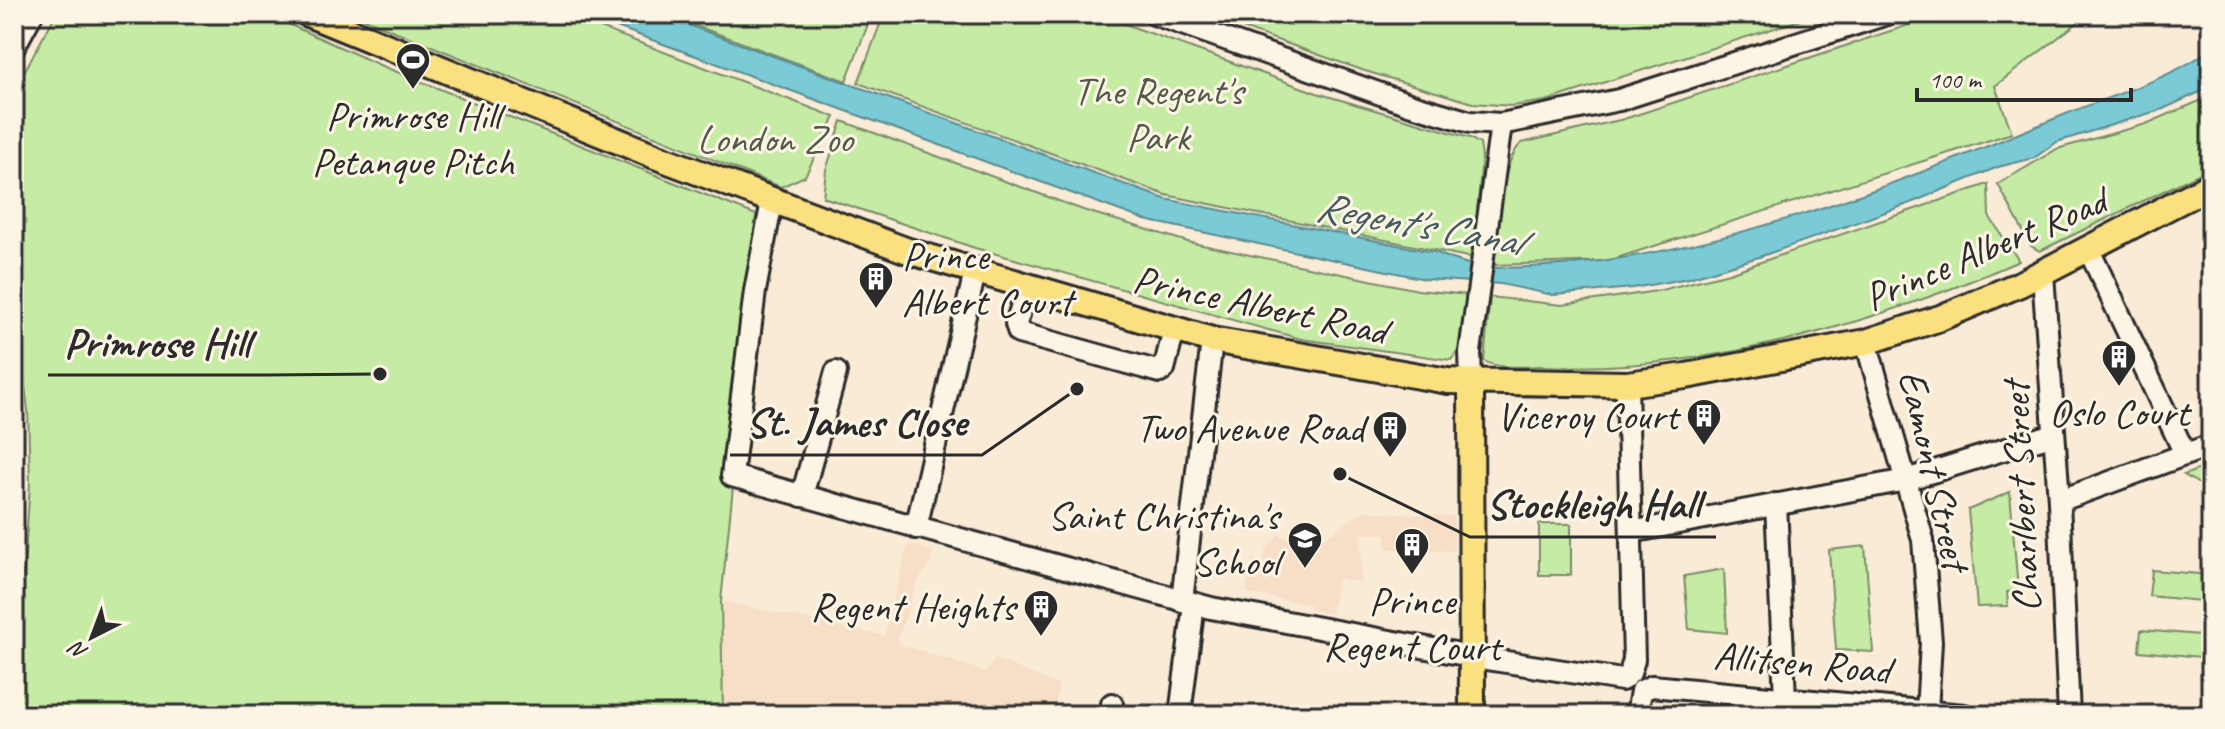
<svg xmlns="http://www.w3.org/2000/svg" width="2225" height="729" viewBox="0 0 2225 729" font-family="Caveat,sans-serif">
  <style>
    .built { fill: #f7dec6 }
    .green { fill: #c6eba5; stroke: #788b68; stroke-width: 2 }
    .water { fill: #7acbd5; stroke: #5a8b91; stroke-width: 2 }
    .lines { fill: none; stroke-linecap: round; stroke-linejoin: round }
    .minor-casing { stroke: #2b2b2b; stroke-width: 26 }
    .major-casing { stroke: #2b2b2b; stroke-width: 30 }
    .minor { stroke: #fcf5e5; stroke-width: 20 }
    .major { stroke: #fbe080; stroke-width: 24 }
    .labels { text-anchor: middle; dominant-baseline: central; stroke-width: 6; stroke-linejoin: round; paint-order: stroke }
    .park-label { font-size: 40px; fill: #525b4a; stroke: #fcf5e5 }
    .poi-label { font-size: 40px; fill: #2b2b2b; stroke: #fcf5e5; text-anchor: end }
    .street-label { font-size: 40px; fill: #2b2b2b; stroke: #fcf5e5 }
    .water-label { font-size: 42px; font-style: italic; fill: #435b5e; stroke: #fcf5e5 }
    .leader { fill: none; stroke: #2b2b2b; stroke-width: 3 }
    .callout-dot { fill: #2b2b2b; stroke: #fcf5e5; stroke-width: 3 }
    .callout-label { font-size: 42px; text-anchor: middle; font-weight: bold; fill: #2b2b2b; stroke: #fcf5e5; stroke-width: 6; stroke-linejoin: round; paint-order: stroke }
  </style>
  <rect width="100%" height="100%" fill="#faebd7"/>
  <filter id="ink" filterUnits="userSpaceOnUse"><feTurbulence type="fractalNoise" baseFrequency=".0125" numOctaves="2"/><feDisplacementMap in="SourceGraphic" scale="16" xChannelSelector="R" yChannelSelector="G"/><feConvolveMatrix kernelMatrix="1 2 1 2 8 2 1 2 1" color-interpolation-filters="sRGB"/></filter>
  <g filter="url(#ink)">
    <!-- built -->
    <g class="built">
      <path d="M1364,511L1454,516V551L1386,549V534H1361V583L1338,578L1331,614L1309,609L1310,605L1246,593L1252,559L1263,561L1266,549L1278,535L1315,544Z"/>
      <path d="M908,544L933,551L930,565L917,582L898,639L900,644L986,672L995,659L1059,685L1054,715H723L721,601L884,636Z"/>
    </g>
    <!-- green -->
    <g class="green">
      <path d="M56,14H266L382,66L756,215L722,483L733,487L721,601L723,715H14V607L24,569L30,484L28,410L14,303V90Z"/>
      <path d="M352,14H564L835,117L805,176L781,187Z"/>
      <path d="M664,14H872L846,81Z"/>
      <path d="M884,14H1097L1317,93L1470,138L1480,144L1482,157L1473,258L1166,195L858,83Z"/>
      <path d="M1203,14H1819L1546,101L1512,106L1473,103L1365,71Z"/>
      <path d="M1942,14H2089L1995,86L2012,133L1607,261L1494,265C1498,237 1500,159 1522,143L1624,119Z"/>
      <path d="M2211,96V168L2040,251L2031,246L1998,184L2057,149L2146,124Z"/>
      <path d="M842,121L1083,210L1188,242L1418,290L1468,295L1460,348L1451,360L1301,339L975,248L823,197L826,170Z"/>
      <path d="M1988,184L1989,216L2019,261C1871,325 1707,373 1545,366C1527,366 1499,370 1484,361L1490,297L1562,305L1657,291L1729,273Z"/>
      <path d="M2211,465V491L2184,475Z"/>
      <path d="M2010,492L2018,591L2007,592L2008,606L1977,607L1968,510Z"/>
      <rect x="1539" y="524" width="32" height="51"/>
      <path d="M1865,546L1873,652L1836,650L1829,550Z"/>
      <path d="M1724,569L1727,633L1689,629L1684,576Z"/>
      <path d="M2152,570L2211,575V602L2149,596Z"/>
      <path d="M2141,630L2211,636V658L2139,651Z"/>
    </g>
    <!-- water -->
    <path class="water" d="M581,14H658L1165,199L1438,253C1478,272 1502,268 1544,266C1715,258 1904,181 2061,116C2111,95 2167,81 2211,49V87L2163,109L2057,142L2034,158L1998,167L1908,204L1759,257L1689,278L1633,288L1553,295L1501,284L1425,279L1145,220Z"/>
    <g class="lines">
      <defs>
        <g id="minor">
          <path d="M1154,14L1412,105L1470,122L1501,124L1619,100L1887,14"/>
          <path d="M14,47L32,14"/>
          <path d="M772,201L755,291L732,476L1211,608L1487,659L1622,680L1630,673L1634,660L1627,384"/>
          <path d="M2089,250L2185,454"/>
          <path d="M2043,274L2059,501L2069,715"/>
          <path d="M1027,288L1016,324L1019,333L1160,372L1164,369L1174,330"/>
          <path d="M1866,342L1923,540L1931,642L1927,712"/>
          <path d="M1471,382L1470,352L1501,124"/>
          <path d="M802,496L836,372"/>
          <path d="M2059,501L2211,445"/>
          <path d="M1776,504L1785,698"/>
          <path d="M916,528L975,272"/>
          <path d="M1631,532L1906,480L2054,434"/>
          <path d="M1182,601L1212,340"/>
          <path d="M1110,715L1112,704"/>
          <path d="M1180,715L1194,604"/>
          <path d="M1637,715L1641,691L1652,686L1964,715"/>
        </g>
        <g id="major">
          <path d="M308,14L655,156L908,251L1212,340L1448,381L1627,384L1686,376L1866,342L1940,318L2020,284L2211,185"/>
          <path d="M1471,382L1472,715"/>
        </g>
      </defs>
      <!-- minor casing -->
      <use href="#minor" class="minor-casing"/>
      <!-- major casing -->
      <use href="#major" class="major-casing"/>
      <!-- minor -->
      <use href="#minor" class="minor"/>
      <!-- major -->
      <use href="#major" class="major"/>
    </g>
  </g>
  <!-- icons -->
  <defs>
    <symbol id="stadium-pin" viewBox="-11 -11 22 30"><path d="M0 17L-7.5 6A9.5 9.5 0 1 1 7.5 6Z" fill="#2b2b2b" stroke="#fcf5e5"/><path d="M0-5a6.5 5 0 1 0 0 10a6.5 5 0 1 0 0-10ZM-3.5-1.8h7v3.6h-7Z" fill="#fff"/></symbol>
    <symbol id="building-pin" viewBox="-11 -11 22 30"><path d="M0 17L-7.5 6A9.5 9.5 0 1 1 7.5 6Z" fill="#2b2b2b" stroke="#fcf5e5"/><path d="M-4-6H4V6H1V3H-1V6H-4ZM-2.5-4.3h1.7v1.8h-1.7ZM.8-4.3h1.7v1.8H.8ZM-2.5-1h1.7V.8h-1.7ZM.8-1h1.7V.8H.8Z" fill="#fff"/></symbol>
    <symbol id="school-pin" viewBox="-11 -11 22 30"><path d="M0 17L-7.5 6A9.5 9.5 0 1 1 7.5 6Z" fill="#2b2b2b" stroke="#fcf5e5"/><path d="M0-5L7-2L0 1L-7-2ZM-4 1L0 2.5L4 1V4Q0 6-4 4Z" fill="#fff"/></symbol>
  </defs>
  <g fill-rule="evenodd">
    <use href="#stadium-pin" x="393" y="40" width="40" height="54"/>
    <use href="#building-pin" x="856" y="259" width="40" height="54"/>
    <use href="#building-pin" x="2099" y="337" width="40" height="54"/>
    <use href="#building-pin" x="1684" y="396" width="40" height="54"/>
    <use href="#building-pin" x="1370" y="408" width="40" height="54"/>
    <use href="#school-pin" x="1285" y="519" width="40" height="54"/>
    <use href="#building-pin" x="1392" y="525" width="40" height="54"/>
    <use href="#building-pin" x="1021" y="587" width="40" height="54"/>
  </g>
  <g class="labels">
    <!-- park labels -->
    <g class="park-label">
      <text x="1158" y="91">The Regent's<tspan x="1158" dy="46">Park</tspan></text>
      <text x="775" y="139">London Zoo</text>
    </g>
    <!-- poi labels -->
    <g class="poi-label">
      <text x="413" y="116" text-anchor="middle">Primrose Hill<tspan x="413" dy="46">Petanque Pitch</tspan></text>
      <text x="902" y="256" text-anchor="start">Prince<tspan x="902" dy="46">Albert Court</tspan></text>
      <text x="2119" y="413" text-anchor="middle">Oslo Court</text>
      <text x="1678" y="416">Viceroy Court</text>
      <text x="1364" y="428">Two Avenue Road</text>
      <text x="1279" y="516">Saint Christina's<tspan x="1279" dy="46">School</tspan></text>
      <text x="1412" y="601" text-anchor="middle">Prince<tspan x="1412" dy="46">Regent Court</tspan></text>
      <text x="1015" y="607">Regent Heights</text>
    </g>
    <!-- street labels -->
    <g class="street-label">
      <text transform="translate(1985 249) rotate(-23)">Prince Albert Road</text>
      <text transform="translate(1260 305) rotate(12)">Prince Albert Road</text>
      <text transform="translate(1934 470) rotate(77)">Eamont Street</text>
      <text transform="translate(2021 497) rotate(-93)">Charlbert Street</text>
      <text transform="translate(1802 663) rotate(5)">Allitsen Road</text>
    </g>
    <!-- water labels -->
    <g class="water-label">
      <text transform="translate(1419 224) rotate(10)">Regent's Canal</text>
    </g>
  </g>
  <!-- callouts -->
  <path class="leader" d="M380 374L266 375H48M1077 389L982 455H730M1340 474L1470 537H1716"/>
  <g class="callout-dot">
    <circle cx="380" cy="374" r="8"/>
    <circle cx="1077" cy="389" r="8"/>
    <circle cx="1340" cy="474" r="8"/>
  </g>
  <g class="callout-label">
    <text x="157" y="357">Primrose Hill</text>
    <text x="856" y="436">St. James Close</text>
    <text x="1593" y="518">Stockleigh Hall</text>
  </g>
  <!-- margin -->
  <rect width="2225" height="729" fill="none" stroke="#fcf5e5" stroke-width="48"/>
  <rect x="24" y="24" width="2177" height="681" fill="none" stroke="#2b2b2b" stroke-width="3" filter="url(#ink)"/>
  <!-- north arrow -->
  <g transform="translate(92 637) rotate(222)" stroke="#fcf5e5" stroke-width="6" paint-order="stroke">
  <path d="M0-6L14 30L0 20L-14 30Z" fill="#2b2b2b"/>
  <text y="-12" font-size="22" font-weight="bold" text-anchor="middle" fill="#2b2b2b">N</text>
  </g>
  <!-- scale -->
  <path d="M1917 88v12h214v-12" fill="none" stroke="#2b2b2b" stroke-width="4"/>
  <text x="1929" y="88" font-size="24" fill="#2b2b2b" stroke="#fcf5e5" stroke-width="6" paint-order="stroke">100 m</text>
</svg>
